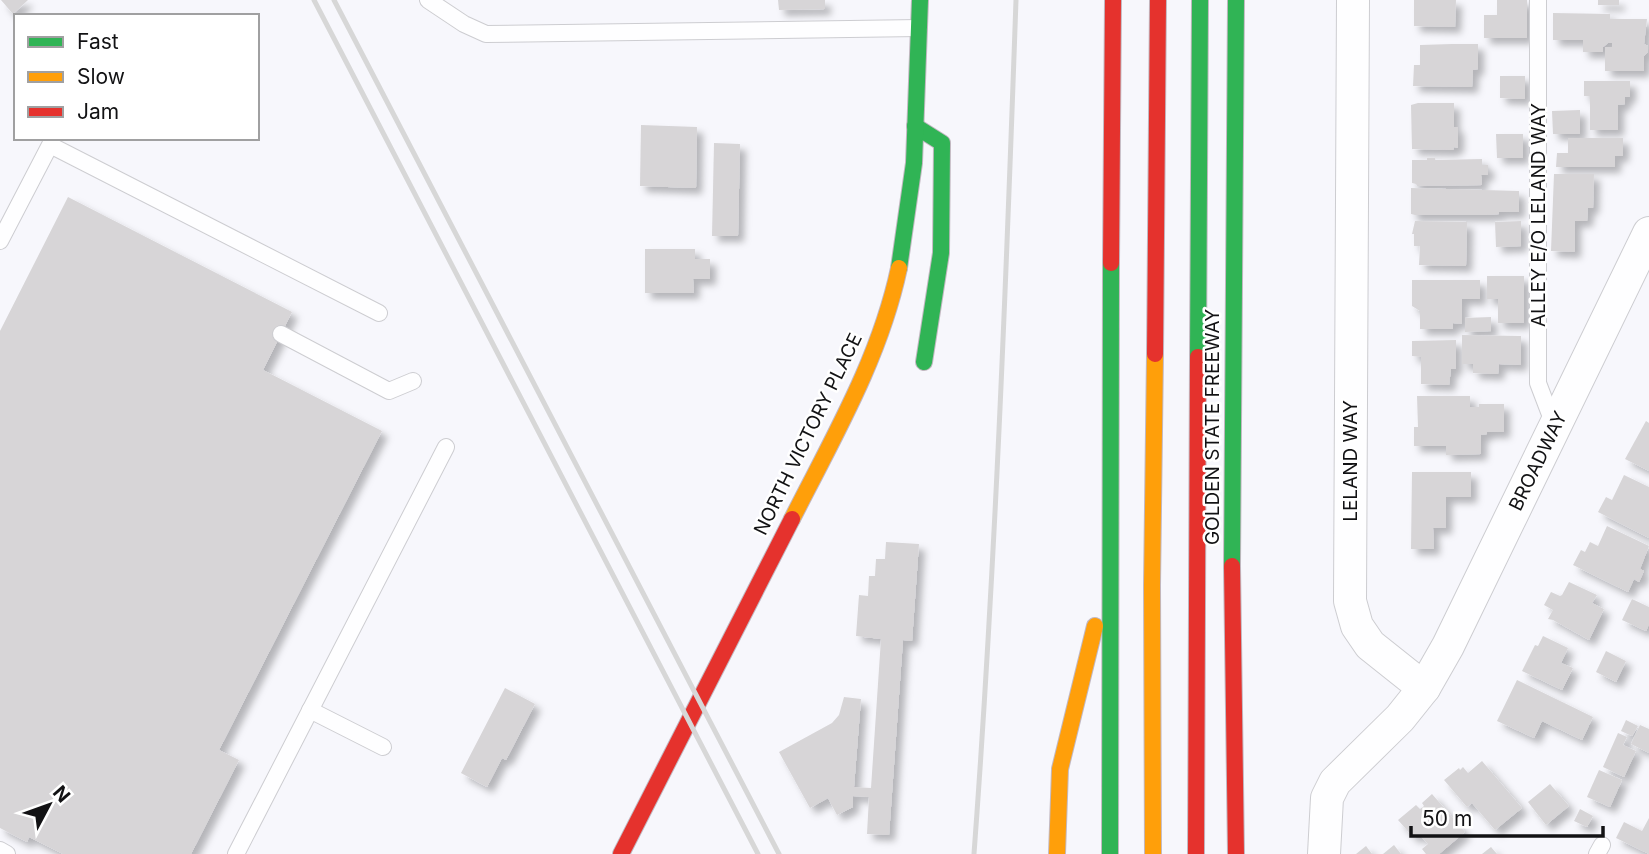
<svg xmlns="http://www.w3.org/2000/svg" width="1649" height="854" viewBox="0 0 1649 854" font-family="Inter,sans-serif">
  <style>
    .building { fill: #d7d5d7; filter: url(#shadow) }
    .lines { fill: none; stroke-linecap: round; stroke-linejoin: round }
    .lane-casing { stroke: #cdcdd1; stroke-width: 18 }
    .street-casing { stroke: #cdcdd1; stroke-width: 34 }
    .fast-casing { stroke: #c2b8c1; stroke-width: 18 }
    .slow-casing { stroke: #c2b8c1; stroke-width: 18 }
    .jam-casing { stroke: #c2b8c1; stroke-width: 18 }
    .lane { stroke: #fefeff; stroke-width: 16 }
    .street { stroke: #fefeff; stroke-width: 32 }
    .fast { stroke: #30b455; stroke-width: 16 }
    .slow { stroke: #ff9f0a; stroke-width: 16 }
    .jam { stroke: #e5322d; stroke-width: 16 }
    .rail { stroke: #d7d7d7; stroke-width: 5 }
    .labels { text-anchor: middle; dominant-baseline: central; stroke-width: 5; stroke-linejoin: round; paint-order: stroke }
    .street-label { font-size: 19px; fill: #121214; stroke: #fff }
  </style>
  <defs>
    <filter id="shadow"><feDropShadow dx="6" dy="6" stdDeviation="3.5" flood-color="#0004"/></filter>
  </defs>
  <rect width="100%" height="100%" fill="#f7f7fc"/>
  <!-- building -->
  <g class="building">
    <path d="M1,0H28L13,14Z"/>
    <path d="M778,0H825V9L779,10Z"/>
    <path d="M1414,0H1456L1455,27L1414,26Z"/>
    <path d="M1497,0H1527V38H1484V15H1497Z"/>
    <rect x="1598" y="0" width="21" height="5"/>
    <path d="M1553,13L1610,14V19H1647L1644,44L1648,46V52L1644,56V71H1605V47H1612V43H1608L1603,47V52H1583V40H1553Z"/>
    <path d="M1452,44H1478V69L1473,70L1472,87L1413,86L1414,65H1420V45Z"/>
    <path d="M1500,76H1525V99L1500,98Z"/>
    <path d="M1584,81H1630V97H1625V104L1618,105V130H1590V96H1584Z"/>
    <path d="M1418,103H1454V127H1458V148L1454,147L1453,150L1412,149L1411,105Z"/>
    <path d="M1580,110V134H1553L1552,111Z"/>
    <path d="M641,125L697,127L696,188L640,186Z"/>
    <path d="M1496,134H1523V158H1497Z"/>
    <path d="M1568,138H1623V156H1615V167H1556L1557,153H1568Z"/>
    <path d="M714,143L740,144L738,236H712Z"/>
    <path d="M1427,158H1435V160L1482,159V165H1488V175H1481L1482,185L1417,186L1416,184L1412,183V160H1427Z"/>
    <path d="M1554,174H1594L1593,208H1588L1587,221H1575V252L1551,251Z"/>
    <path d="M1411,188L1519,191V212H1499V214L1487,215H1415L1411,214Z"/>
    <path d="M68,197L292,312L263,370L382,431L219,750L239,760L191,854H63L29,837L27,842L0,828V331Z"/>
    <path d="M1415,221L1467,222L1466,266L1419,265L1420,246H1414V234H1412Z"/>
    <path d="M1521,221V246L1496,247L1495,222Z"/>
    <path d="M645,249H695V259H710V279H693L694,293H645Z"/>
    <path d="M1487,276H1524V323H1498V299H1487Z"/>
    <path d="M1412,280H1480V299H1462V324L1453,323V329H1420V311L1412,306Z"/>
    <path d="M1491,317V331L1465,332V318Z"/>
    <path d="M1462,335L1521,336V365L1499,364L1498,374L1473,373V364H1462Z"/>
    <path d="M1456,340V369H1451L1449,385L1421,384V357L1412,356V341Z"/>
    <path d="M1417,396H1470V407H1479V404H1504V432H1487V434L1481,435V454L1446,455V446H1414V427H1418Z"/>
    <path d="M1646,421L1649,423V471L1625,459Z"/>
    <path d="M1412,472H1471V497H1446V528H1433L1434,549H1411Z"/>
    <path d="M1624,475L1649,487V538L1598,512L1606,497L1612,500Z"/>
    <path d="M1607,526L1649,546L1640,569L1644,571L1639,582L1634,579L1628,592L1573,565L1581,550L1585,552L1590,542L1598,546Z"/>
    <path d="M886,542L919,544L912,641L903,640L889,835L867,834L869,797L853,796V807L837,815L828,798L810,808L779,752L832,723L839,715L844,697L861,699L854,787L871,788L881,639L856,636L859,595L868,596L869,576H875L876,559H885Z"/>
    <path d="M1569,582L1597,595L1592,603L1604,609L1589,640L1553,620L1548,619L1553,610L1544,605L1551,592L1560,596L1562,595Z"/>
    <path d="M1632,599L1649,607V624L1646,631L1622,620Z"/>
    <path d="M1543,636L1568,648L1561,663L1573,668L1562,690L1522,671L1535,645L1538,646Z"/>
    <path d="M1606,651L1626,661L1616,682L1596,672Z"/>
    <path d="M1517,680L1593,717L1582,740L1542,721L1534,738L1497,721Z"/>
    <path d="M505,688L535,704L506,760L502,758L487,787L461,773Z"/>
    <path d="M1626,720L1638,726L1632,736L1621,731Z"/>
    <path d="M1640,725L1649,729V753L1631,744Z"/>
    <path d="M1618,733L1627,737L1623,745L1636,751L1624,777L1603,767Z"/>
    <path d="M1482,761L1522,808L1495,830L1472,803L1467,807L1444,780L1459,768L1460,770L1463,767L1468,773Z"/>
    <path d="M1599,770L1622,780L1610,807L1587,797Z"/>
    <path d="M1550,784L1569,806L1546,825L1528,802Z"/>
    <path d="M1432,794L1465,832L1439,854H1426L1422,849L1428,844L1419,834L1414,838L1398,820L1416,805L1420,809L1424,806L1422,803Z"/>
    <path d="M1580,809L1593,816L1587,827L1574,821Z"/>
    <path d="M1649,818V854L1616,838L1624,822L1642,831Z"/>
    <path d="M1394,845L1401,854H1383Z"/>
    <path d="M1366,846L1372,854H1356Z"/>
    <path d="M1491,847L1497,854H1482Z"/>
  </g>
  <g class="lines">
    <defs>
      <g id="lane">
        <path d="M428,0L464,24L486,34L919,28"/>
        <path d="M1538,0V383L1554,425"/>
        <path d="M0,241L50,145L379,313"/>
        <path d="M281,334L389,391L413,381"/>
        <path d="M310,710L383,747"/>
        <path d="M0,850L7,854"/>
        <path d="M236,854L446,447"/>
        <path d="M1597,854L1602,845"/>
      </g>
      <g id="street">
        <path d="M1353,0L1350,601L1357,626L1370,645L1424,688"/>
        <path d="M1324,854L1327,798L1335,782L1400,718L1424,688L1448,646L1649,233"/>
      </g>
      <g id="fast">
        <path d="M915,126L942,143L941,253L924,362"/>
        <path d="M899,268L914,163L920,0"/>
        <path d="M1198,357L1200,0"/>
        <path d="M1232,566L1236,0"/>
        <path d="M1110,854L1111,263"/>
      </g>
      <g id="slow">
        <path d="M792,519C833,438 880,358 899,268"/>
        <path d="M1057,854L1060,769L1095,626"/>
        <path d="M1153,854L1152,585L1155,354"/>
      </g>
      <g id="jam">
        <path d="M1111,263L1113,0"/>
        <path d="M1155,354L1158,0"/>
        <path d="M1232,566L1236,854"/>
        <path d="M621,854L792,519"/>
        <path d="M1196,854L1198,357"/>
      </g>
    </defs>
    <!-- lane casing -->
    <use href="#lane" class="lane-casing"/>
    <!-- street casing -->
    <use href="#street" class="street-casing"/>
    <!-- fast casing -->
    <use href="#fast" class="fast-casing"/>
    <!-- slow casing -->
    <use href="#slow" class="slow-casing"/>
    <!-- jam casing -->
    <use href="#jam" class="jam-casing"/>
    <!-- lane -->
    <use href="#lane" class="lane"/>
    <!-- street -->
    <use href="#street" class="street"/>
    <!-- fast -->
    <use href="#fast" class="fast"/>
    <!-- slow -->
    <use href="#slow" class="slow"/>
    <!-- jam -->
    <use href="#jam" class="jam"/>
    <!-- rail -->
    <g class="rail">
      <path d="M314,0L758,854"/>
      <path d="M334,0L779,854"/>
      <path d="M974,854C995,570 1006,285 1016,0"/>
    </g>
  </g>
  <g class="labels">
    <!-- street labels -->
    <g class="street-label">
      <text transform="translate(1538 215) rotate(-90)">ALLEY E/O LELAND WAY</text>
      <text transform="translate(1212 427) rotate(-90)">GOLDEN STATE FREEWAY</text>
      <text transform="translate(808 434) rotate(-64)">NORTH VICTORY PLACE</text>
      <text transform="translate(1350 461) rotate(-90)">LELAND WAY</text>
      <text transform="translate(1538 461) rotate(-64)">BROADWAY</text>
    </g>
  </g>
  <!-- legend -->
  <rect x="14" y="14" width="245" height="126" fill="#ffffff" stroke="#a0a0a1" stroke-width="2"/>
  <rect x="28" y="37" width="35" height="10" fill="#30b455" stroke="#a0a0a1" stroke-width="2"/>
  <text x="77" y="49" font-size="21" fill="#121214">Fast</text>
  <rect x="28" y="72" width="35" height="10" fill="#ff9f0a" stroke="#a0a0a1" stroke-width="2"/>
  <text x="77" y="84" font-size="21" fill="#121214">Slow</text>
  <rect x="28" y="107" width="35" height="10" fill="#e5322d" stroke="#a0a0a1" stroke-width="2"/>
  <text x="77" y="119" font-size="21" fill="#121214">Jam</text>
  <!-- north arrow -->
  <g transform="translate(49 805) rotate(49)" stroke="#ffffff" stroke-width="5" paint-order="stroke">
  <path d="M0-5L12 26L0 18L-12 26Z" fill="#121214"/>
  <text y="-10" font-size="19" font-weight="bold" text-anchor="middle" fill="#121214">N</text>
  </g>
  <!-- scale -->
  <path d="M1411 826v10h192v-10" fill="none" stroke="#121214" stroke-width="3.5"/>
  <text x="1422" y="826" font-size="21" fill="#121214" stroke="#ffffff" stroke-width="5" paint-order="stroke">50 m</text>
</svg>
